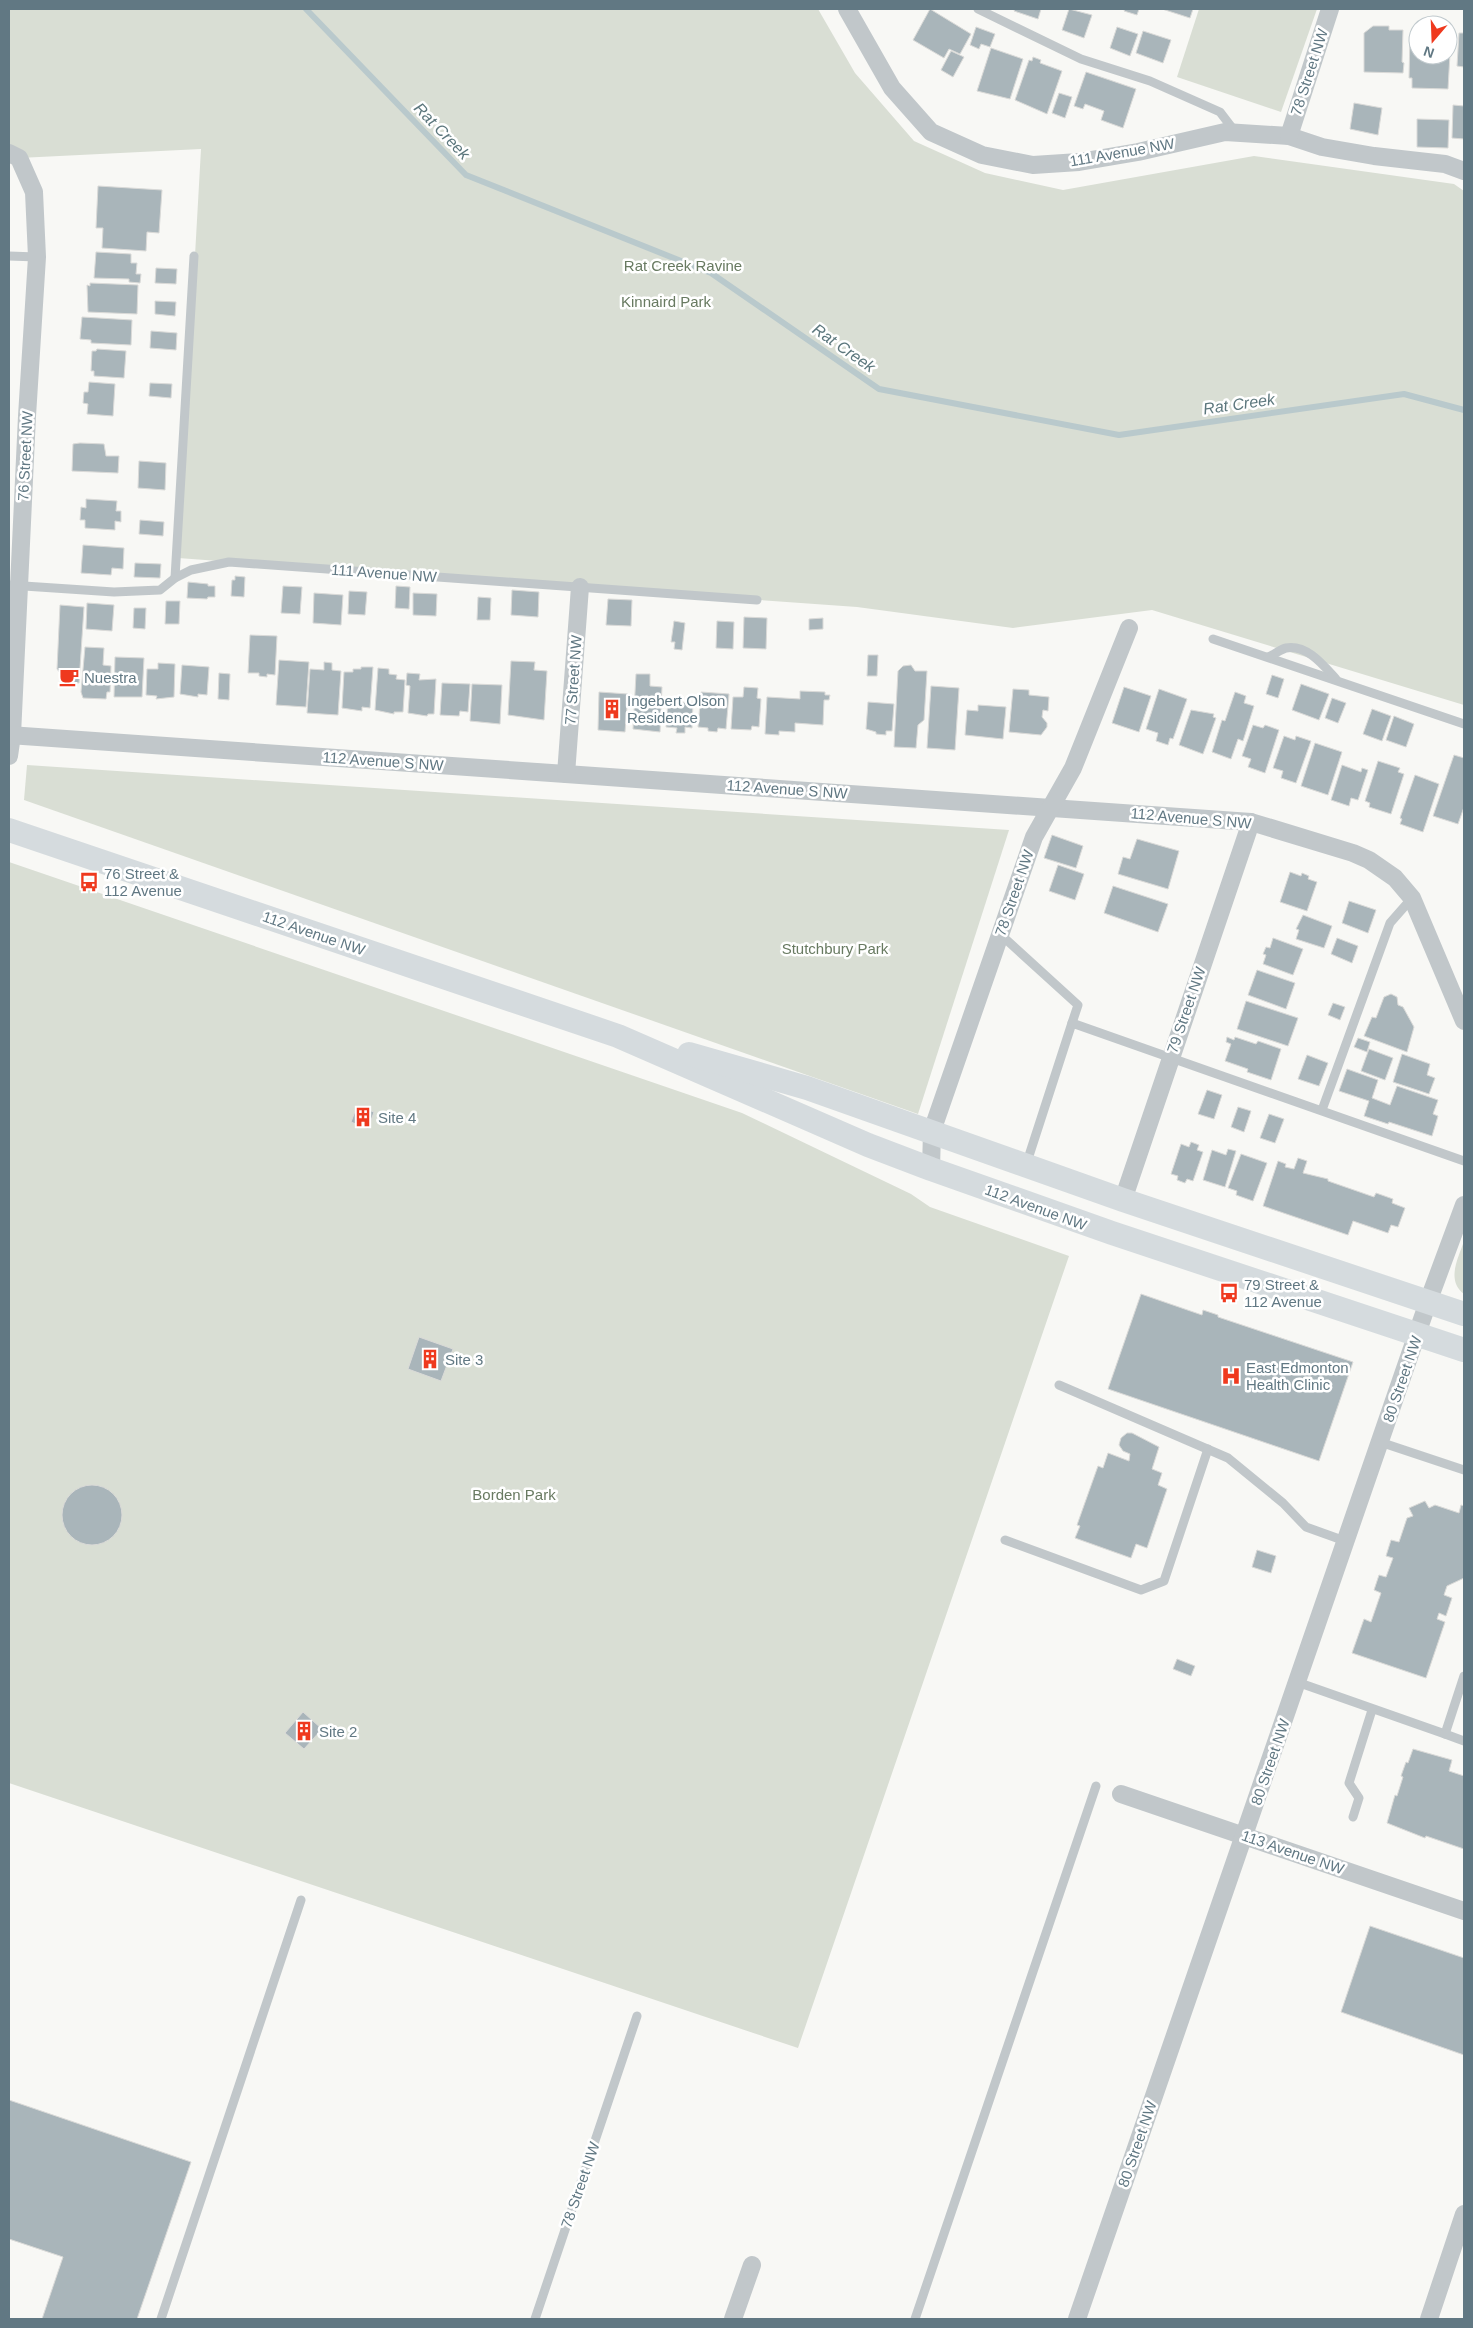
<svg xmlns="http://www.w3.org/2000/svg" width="1473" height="2328" viewBox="0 0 1473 2328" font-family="Arial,sans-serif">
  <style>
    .green { fill: #d9ded4 }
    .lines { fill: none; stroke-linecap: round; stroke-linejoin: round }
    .stream { stroke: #b9c9cc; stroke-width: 6 }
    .building { fill: #a9b5ba; stroke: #dadad8 }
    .service { stroke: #c1c7ca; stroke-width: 9 }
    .minor { stroke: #c1c7ca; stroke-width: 18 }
    .secondary { stroke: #d5dbde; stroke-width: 24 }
    .labels { text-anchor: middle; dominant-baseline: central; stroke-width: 5; stroke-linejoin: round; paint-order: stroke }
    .street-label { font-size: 15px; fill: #617883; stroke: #fff }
    .park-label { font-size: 15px; fill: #687a61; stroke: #fff }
    .poi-label { font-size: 15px; fill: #617883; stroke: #fff; text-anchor: start }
    .water-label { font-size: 16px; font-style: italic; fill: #5c777d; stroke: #fff }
  </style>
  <rect width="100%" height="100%" fill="#f8f8f5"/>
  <!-- green -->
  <g class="green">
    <path d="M9,9H818L855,73L914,141L985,173L1063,190L1254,156L1454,184L1464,191V705L1152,610L1013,628L857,607L178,558L201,149L19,158L9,153Z"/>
    <path d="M1199,9H1317L1281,112L1177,77Z"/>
    <path d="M27,765L1009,830L918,1114L24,800Z"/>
    <path d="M9,862L742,1113L911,1194L930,1207L1069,1256L798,2048L9,1783Z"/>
    <path d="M1464,1241V1294C1446,1280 1458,1259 1464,1241Z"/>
  </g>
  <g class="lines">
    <!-- stream -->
    <path class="stream" d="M306,9L466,175L711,273L879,389L1119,435L1404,394L1464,410"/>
  </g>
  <!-- building -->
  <g class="building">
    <path d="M930,9L971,34L960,54L949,49L944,58L913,40Z"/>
    <path d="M1015,9H1041L1038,19L1014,11Z"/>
    <path d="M1069,9L1092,15L1084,38L1062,30Z"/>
    <path d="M1125,9H1139L1137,15L1124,11Z"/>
    <path d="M1162,9H1193L1190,18Z"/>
    <path d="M1389,26V30H1403L1402,62L1404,63L1403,73L1364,72V33L1373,26Z"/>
    <path d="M976,27L995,34L990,47L981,44L979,49L970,45Z"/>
    <path d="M1117,27L1138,34L1130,56L1110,48Z"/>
    <path d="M1143,31L1171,40L1163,63L1136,53Z"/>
    <path d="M1459,33H1464V67L1457,66Z"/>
    <path d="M1410,35H1418V55H1448V36H1451L1448,89L1412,88V78H1409Z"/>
    <path d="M991,48L1023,59L1010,99L977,91Z"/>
    <path d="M951,51L964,57L953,77L941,70Z"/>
    <path d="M1033,57L1041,60L1040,63L1062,71L1047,114L1015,100L1029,60L1032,61Z"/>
    <path d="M1086,72L1136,89L1123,128L1101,120L1104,111L1085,104L1083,109L1074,106Z"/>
    <path d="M1059,93L1072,97L1065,118L1052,113Z"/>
    <path d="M1354,103L1382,108L1378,135L1350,129Z"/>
    <path d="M1453,105L1464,106V139L1452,138Z"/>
    <path d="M1417,119L1449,120L1448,148L1417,147Z"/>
    <path d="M98,186L162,190L159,233L147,232L146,251L102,248L103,228H96Z"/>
    <path d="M96,252L131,254V263H137L136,274H141L140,283L129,282V279L94,278Z"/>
    <path d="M156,268L177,269L176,284L155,283Z"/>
    <path d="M90,283L138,285L137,314L88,312L87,285L90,286Z"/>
    <path d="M155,301L176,302L175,316L155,314Z"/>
    <path d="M82,317L132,320L131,345L91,343V340L80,339Z"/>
    <path d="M151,331L177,333L176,350L150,348Z"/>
    <path d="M97,349L126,351L124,378L94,376V371H91L92,351H96Z"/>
    <path d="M89,382L115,384L113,416L87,414L88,404L83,403L84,392H88Z"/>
    <path d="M150,383L172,384L171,398L149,396Z"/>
    <path d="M80,443L104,444L106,456H119L118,473L72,471L73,444Z"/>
    <path d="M139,461L166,463L165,490L138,488Z"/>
    <path d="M86,499L117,501L116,511H121V522L115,521V530L85,528V520H80L81,507L86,508Z"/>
    <path d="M140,520L164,522L163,536L139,534Z"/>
    <path d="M83,545L124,548L123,569L112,568L111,575L81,573Z"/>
    <path d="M135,563L161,564L160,578L134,577Z"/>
    <path d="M235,576L245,577L244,597L231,596L232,580H235Z"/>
    <path d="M188,582L208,584V586H215V597H208L207,599L187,598Z"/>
    <path d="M283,586L302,587L300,614L281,613Z"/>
    <path d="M396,586L410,587L409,609L395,608Z"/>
    <path d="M512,590L539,592L538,617L511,615Z"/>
    <path d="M349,591L367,592L365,615L348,614Z"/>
    <path d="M314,593L343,595L341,625L313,623Z"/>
    <path d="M413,593L437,594L436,616L413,615Z"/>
    <path d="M478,597L491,598L490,620H477Z"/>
    <path d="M608,599L632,600L631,626L606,625Z"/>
    <path d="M166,601H180L179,624H165Z"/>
    <path d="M87,603L114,605L112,631L86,629Z"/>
    <path d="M60,605L84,607L79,683L66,681L57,669Z"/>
    <path d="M134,608H146L145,629L133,628Z"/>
    <path d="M744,617L767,618L766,649L743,648Z"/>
    <path d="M823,618V629L809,630V619Z"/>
    <path d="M674,621L685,623L682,650L674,649L675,642H671Z"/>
    <path d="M717,621L734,622L733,649L716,648Z"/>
    <path d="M250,635L277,636L275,675L267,674V677L259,676V673H248Z"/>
    <path d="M85,647L104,648L103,665L111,666L110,692H107L106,699L83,698L81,692Z"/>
    <path d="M868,655H878L877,676H867Z"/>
    <path d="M115,657L144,658L142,697H114Z"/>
    <path d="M279,660L309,662L306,707L276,705Z"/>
    <path d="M511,661L535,662L534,670L547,671L544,720L508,715Z"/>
    <path d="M324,662L332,663V670L341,671L338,715L307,713L310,669L324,670Z"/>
    <path d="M158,663L175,664L174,697L156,699L157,696L146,695L147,669H158Z"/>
    <path d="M182,665L209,667L207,695L198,694V697L180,694Z"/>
    <path d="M911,665L915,671H927L924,720L918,725L916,748L894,747L898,671L903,666Z"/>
    <path d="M361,667H373L370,708L362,707V711L342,708L344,672H353V669H361Z"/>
    <path d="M378,668L389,669V674L397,675L396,679L405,680L403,712H394V714L375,710Z"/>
    <path d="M219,673L230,674L229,700L218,699Z"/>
    <path d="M407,673L420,674L419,680L436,679L434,714H428L427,716L408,713L410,686L406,685Z"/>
    <path d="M636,674H650V686L662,687L660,732L633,729Z"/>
    <path d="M1272,675L1284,679L1278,698L1266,694Z"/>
    <path d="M442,683L470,684L468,712L460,711L459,716L440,715Z"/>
    <path d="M472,684L502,685L500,724L470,721Z"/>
    <path d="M1301,684L1329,694L1319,720L1292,710Z"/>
    <path d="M931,686L959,688L955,750L927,748Z"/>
    <path d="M744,687L758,688L757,698L761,699L759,727L752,726L751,730L731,729L733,697H743Z"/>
    <path d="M1124,687L1151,696L1139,732L1112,723Z"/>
    <path d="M1013,689L1029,690V695L1049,697L1048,711L1043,710L1042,717L1047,723V727L1041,735L1009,732Z"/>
    <path d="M1159,689L1187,699L1173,739L1170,738L1168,745L1156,741L1158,733L1146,729Z"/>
    <path d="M800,691L825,692V695H830L829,700H824L823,725L795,723V732L779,731V735L765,734L767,697L800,699Z"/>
    <path d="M599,692L628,694L625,732L598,730Z"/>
    <path d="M701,692L729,694L726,729L718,728L717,732L708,731V728L698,727Z"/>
    <path d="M1235,692L1246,696L1244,703L1254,706L1243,741L1238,739L1231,759L1212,752L1222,720L1225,721Z"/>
    <path d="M1332,698L1346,703L1338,723L1325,718Z"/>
    <path d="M668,701L693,703L692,728L685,727V733H676L677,728L666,727Z"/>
    <path d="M868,702L894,704L892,731H886V735L876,734V732L866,729Z"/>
    <path d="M978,705L1006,707L1003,739L965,735L967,710L978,711Z"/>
    <path d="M1372,709L1391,716L1382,741L1363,734Z"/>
    <path d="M1191,710L1214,714L1213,717L1216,718L1203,754L1179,745Z"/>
    <path d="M1394,716L1414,724L1406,747L1386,740Z"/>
    <path d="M1253,725L1263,728L1265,725L1279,730L1265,773L1248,767L1251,759L1242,756Z"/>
    <path d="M1284,736L1295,740L1296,736L1311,741L1296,783L1281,778L1283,771L1273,768Z"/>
    <path d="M1315,743L1342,752L1328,795L1301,786Z"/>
    <path d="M1454,755L1464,758V807L1458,824L1433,816Z"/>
    <path d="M1378,761L1400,768L1398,772L1404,774L1391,814L1369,807L1370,803L1365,801Z"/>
    <path d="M1342,765L1361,772L1362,768L1368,770L1358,800L1351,798L1349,806L1331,800Z"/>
    <path d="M1415,775L1439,784L1423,832L1400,824L1402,819L1400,818Z"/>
    <path d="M1052,835L1083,846L1076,868L1044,858Z"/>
    <path d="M1137,839L1179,851L1168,889L1118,874L1123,857L1130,859Z"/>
    <path d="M1058,865L1084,874L1075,900L1049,891Z"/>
    <path d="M1290,872L1301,876L1302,873L1309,876L1308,879L1317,882L1307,911L1280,902Z"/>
    <path d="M1113,886L1168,904L1158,932L1104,913Z"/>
    <path d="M1349,901L1376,910L1368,933L1342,923Z"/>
    <path d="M1303,915L1332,926L1324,948L1296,939L1299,930L1296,929Z"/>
    <path d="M1273,938L1303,949L1293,975L1263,964L1266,955L1263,954L1266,947L1270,948Z"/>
    <path d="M1337,938L1358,946L1352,963L1331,954Z"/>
    <path d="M1257,970L1295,983L1286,1009L1248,995Z"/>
    <path d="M1391,994L1397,997L1398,1005L1403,1007L1414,1027L1407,1052L1364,1036L1372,1017L1376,1018L1384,997Z"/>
    <path d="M1246,1001L1298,1018L1288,1046L1237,1029Z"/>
    <path d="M1333,1003L1345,1007L1340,1020L1328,1015Z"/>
    <path d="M1227,1037L1234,1040L1235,1037L1256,1044L1258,1041L1281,1049L1271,1080L1247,1072L1248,1069L1225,1061L1231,1044L1226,1042Z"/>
    <path d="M1358,1038L1370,1042L1367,1052L1354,1047Z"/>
    <path d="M1369,1049L1393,1058L1385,1080L1361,1071Z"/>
    <path d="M1402,1054L1430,1064L1427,1075L1435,1078L1429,1094L1393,1082Z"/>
    <path d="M1307,1055L1328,1063L1319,1086L1298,1079Z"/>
    <path d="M1347,1069L1378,1080L1372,1098L1390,1105L1397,1086L1438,1100L1433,1114L1438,1116L1432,1136L1389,1122L1388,1124L1364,1116L1369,1101L1339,1091Z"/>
    <path d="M1207,1090L1222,1095L1214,1119L1198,1114Z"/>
    <path d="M357,1106L374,1112L368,1129L351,1122Z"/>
    <path d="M1238,1107L1251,1111L1244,1132L1231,1127Z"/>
    <path d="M1269,1114L1284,1119L1275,1143L1260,1138Z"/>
    <path d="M1191,1142L1199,1145L1197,1150L1203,1152L1193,1181L1187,1179L1185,1183L1177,1180L1178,1176L1171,1174L1181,1144L1189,1147Z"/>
    <path d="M1228,1149L1236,1151L1225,1187L1203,1180L1212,1150L1226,1155Z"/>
    <path d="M1241,1154L1267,1163L1253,1201L1236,1195L1237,1191L1228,1188Z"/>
    <path d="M1298,1158L1307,1161L1303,1173L1328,1179V1181L1374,1197L1376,1193L1393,1199L1392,1203L1405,1208L1398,1227L1391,1225L1388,1233L1353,1221L1348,1235L1263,1206L1278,1161L1286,1164L1285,1167L1294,1169Z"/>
    <path d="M1141,1294L1202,1315L1203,1310L1218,1315V1317L1353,1362L1319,1461L1108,1389Z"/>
    <path d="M419,1337L453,1349L441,1381L408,1369Z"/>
    <path d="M1127,1433H1132L1159,1447L1152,1469L1162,1473L1158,1485L1167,1489L1147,1548L1136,1544L1131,1558L1075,1538L1080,1526L1077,1525L1098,1466L1103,1468L1108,1453L1129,1461L1130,1454L1123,1451L1119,1445L1121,1438Z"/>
    <circle cx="92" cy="1515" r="30"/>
    <path d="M1425,1501L1429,1508L1435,1505L1459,1513L1461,1505L1464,1506V1578L1447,1586L1444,1595L1452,1598L1446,1616L1439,1613L1437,1619L1445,1622L1426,1678L1352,1653L1364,1619L1371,1622L1381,1593L1374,1590L1379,1575L1386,1577L1393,1558L1386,1556L1391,1540L1399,1542L1407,1518L1413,1516L1409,1508Z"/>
    <path d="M1257,1550L1276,1556L1271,1573L1252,1567Z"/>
    <path d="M1177,1659L1195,1666L1191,1676L1173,1669Z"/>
    <path d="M303,1712L322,1729L304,1749L285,1733Z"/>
    <path d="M1413,1749L1452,1760L1449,1771L1464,1776V1849L1426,1836L1425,1838L1387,1823L1395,1795L1397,1796L1403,1777L1401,1776L1406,1762L1408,1763Z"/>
    <path d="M1370,1926L1464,1958V2055L1341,2012Z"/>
    <path d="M9,2100L191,2162L137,2319H42L63,2257L9,2239Z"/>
  </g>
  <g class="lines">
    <!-- service -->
    <g class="service">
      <path d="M978,9L1081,59L1150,81L1220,112L1236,133"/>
      <path d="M9,256L37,257"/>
      <path d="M175,578L194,256"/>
      <path d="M9,585L114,592L160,590L175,578L191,570L229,562L757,600"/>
      <path d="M1213,639L1464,724"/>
      <path d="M1268,657C1274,655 1281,649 1286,648C1307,644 1324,666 1336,679"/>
      <path d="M1000,934L1078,1005L1072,1023"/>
      <path d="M1322,1110L1390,923L1412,898"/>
      <path d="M1026,1165L1072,1023L1464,1161"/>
      <path d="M1059,1385L1228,1458L1283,1503L1306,1527L1345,1541"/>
      <path d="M1380,1442L1464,1470"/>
      <path d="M1005,1540L1141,1590L1164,1581L1208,1449"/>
      <path d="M1297,1682L1445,1734L1464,1676"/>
      <path d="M1445,1734L1464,1741"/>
      <path d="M1353,1817L1359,1798L1349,1783L1372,1710"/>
      <path d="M161,2319L301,1900"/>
      <path d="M535,2319L637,2016"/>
      <path d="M915,2319L1096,1786"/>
    </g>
    <!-- minor -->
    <g class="minor">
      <path d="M847,9L892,88L931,132L982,155L1033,165L1079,162L1138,152L1225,132L1289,136L1322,147L1374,156L1445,164L1464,171"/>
      <path d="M1289,136L1330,9"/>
      <path d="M9,153L19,158L34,192L37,257L27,416L12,735L9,756"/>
      <path d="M9,735L1251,822L1353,853L1369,860L1395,878L1412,898L1464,1021"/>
      <path d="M566,774L580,587"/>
      <path d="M931,1169L932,1131L1034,837L1073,768L1129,628"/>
      <path d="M1123,1200L1251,822"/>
      <path d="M1121,1794L1464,1911"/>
      <path d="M733,2319L752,2265"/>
      <path d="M1077,2319L1428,1302L1464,1205"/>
      <path d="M1429,2319L1464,2214"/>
    </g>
    <!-- secondary -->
    <g class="secondary">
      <path d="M9,830L618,1036L868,1145L931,1169L1112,1233L1464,1350"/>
      <path d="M689,1054L807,1088L1123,1200L1464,1314"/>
    </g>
  </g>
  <!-- icons -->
  <defs>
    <symbol id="cafe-bare" viewBox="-9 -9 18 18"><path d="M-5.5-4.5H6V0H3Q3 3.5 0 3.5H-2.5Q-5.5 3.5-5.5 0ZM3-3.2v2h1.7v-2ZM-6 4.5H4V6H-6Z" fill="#ef391e" stroke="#fff" stroke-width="2.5" paint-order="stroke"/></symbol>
    <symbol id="building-bare" viewBox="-9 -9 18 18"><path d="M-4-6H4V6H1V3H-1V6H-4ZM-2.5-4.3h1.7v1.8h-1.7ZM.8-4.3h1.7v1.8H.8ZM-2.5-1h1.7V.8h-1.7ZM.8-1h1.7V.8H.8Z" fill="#ef391e" stroke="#fff" stroke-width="2.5" paint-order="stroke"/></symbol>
    <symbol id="bus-bare" viewBox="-9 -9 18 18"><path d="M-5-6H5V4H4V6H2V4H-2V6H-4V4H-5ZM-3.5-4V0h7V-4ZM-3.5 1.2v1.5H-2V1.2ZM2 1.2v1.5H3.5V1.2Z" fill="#ef391e" stroke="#fff" stroke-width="2.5" paint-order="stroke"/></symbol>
    <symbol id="hospital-bare" viewBox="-9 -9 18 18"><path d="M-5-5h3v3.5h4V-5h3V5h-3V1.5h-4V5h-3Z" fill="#ef391e" stroke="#fff" stroke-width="2.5" paint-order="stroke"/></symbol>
  </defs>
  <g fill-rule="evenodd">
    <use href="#cafe-bare" x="55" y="663" width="28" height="28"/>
    <use href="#building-bare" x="598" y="695" width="28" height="28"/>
    <use href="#bus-bare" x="75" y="868" width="28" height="28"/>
    <use href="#building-bare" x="349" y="1103" width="28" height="28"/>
    <use href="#bus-bare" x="1215" y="1279" width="28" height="28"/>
    <use href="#building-bare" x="416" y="1345" width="28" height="28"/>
    <use href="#hospital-bare" x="1217" y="1362" width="28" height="28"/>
    <use href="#building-bare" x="290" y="1717" width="28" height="28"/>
  </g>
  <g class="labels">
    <!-- street labels -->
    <g class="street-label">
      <text transform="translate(1309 72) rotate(-72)">78 Street NW</text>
      <text transform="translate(1122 152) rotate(-10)">111 Avenue NW</text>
      <text transform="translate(25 456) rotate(-87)">76 Street NW</text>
      <text transform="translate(384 573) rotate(4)">111 Avenue NW</text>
      <text transform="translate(573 680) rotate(-86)">77 Street NW</text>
      <text transform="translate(383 761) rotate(4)">112 Avenue S NW</text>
      <text transform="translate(787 789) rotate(4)">112 Avenue S NW</text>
      <text transform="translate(1191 818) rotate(5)">112 Avenue S NW</text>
      <text transform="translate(1014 893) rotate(-71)">78 Street NW</text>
      <text transform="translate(314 933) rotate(19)">112 Avenue NW</text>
      <text transform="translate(1186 1010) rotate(-71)">79 Street NW</text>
      <text transform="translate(1036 1207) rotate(20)">112 Avenue NW</text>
      <text transform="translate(1402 1379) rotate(-71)">80 Street NW</text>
      <text transform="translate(1270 1762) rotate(-71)">80 Street NW</text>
      <text transform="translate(1293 1852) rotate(19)">113 Avenue NW</text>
      <text transform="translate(1137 2144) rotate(-71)">80 Street NW</text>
      <text transform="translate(580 2185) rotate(-71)">78 Street NW</text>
    </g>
    <!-- park labels -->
    <g class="park-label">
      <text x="683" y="265">Rat Creek Ravine</text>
      <text x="666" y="301">Kinnaird Park</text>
      <text x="835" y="948">Stutchbury Park</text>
      <text x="514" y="1494">Borden Park</text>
    </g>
    <!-- poi labels -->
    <g class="poi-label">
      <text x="84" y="677">Nuestra</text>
      <text x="627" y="700">Ingebert Olson<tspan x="627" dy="17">Residence</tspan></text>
      <text x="104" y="873">76 Street &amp;<tspan x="104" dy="17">112 Avenue</tspan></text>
      <text x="378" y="1117">Site 4</text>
      <text x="1244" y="1284">79 Street &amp;<tspan x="1244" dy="17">112 Avenue</tspan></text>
      <text x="445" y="1359">Site 3</text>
      <text x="1246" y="1367">East Edmonton<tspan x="1246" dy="17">Health Clinic</tspan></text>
      <text x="319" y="1731">Site 2</text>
    </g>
    <!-- water labels -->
    <g class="water-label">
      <text transform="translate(442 131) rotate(46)">Rat Creek</text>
      <text transform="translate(844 348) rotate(35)">Rat Creek</text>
      <text transform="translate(1239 404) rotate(-8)">Rat Creek</text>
    </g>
  </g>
  <!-- border -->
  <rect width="1473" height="2328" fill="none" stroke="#617883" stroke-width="20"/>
  <!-- north arrow -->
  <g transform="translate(1433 40) rotate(199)"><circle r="24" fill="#ffffff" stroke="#c0c9cd"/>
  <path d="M0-4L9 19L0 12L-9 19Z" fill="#ef391e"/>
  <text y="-8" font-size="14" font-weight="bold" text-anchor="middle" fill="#617883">N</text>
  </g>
</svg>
